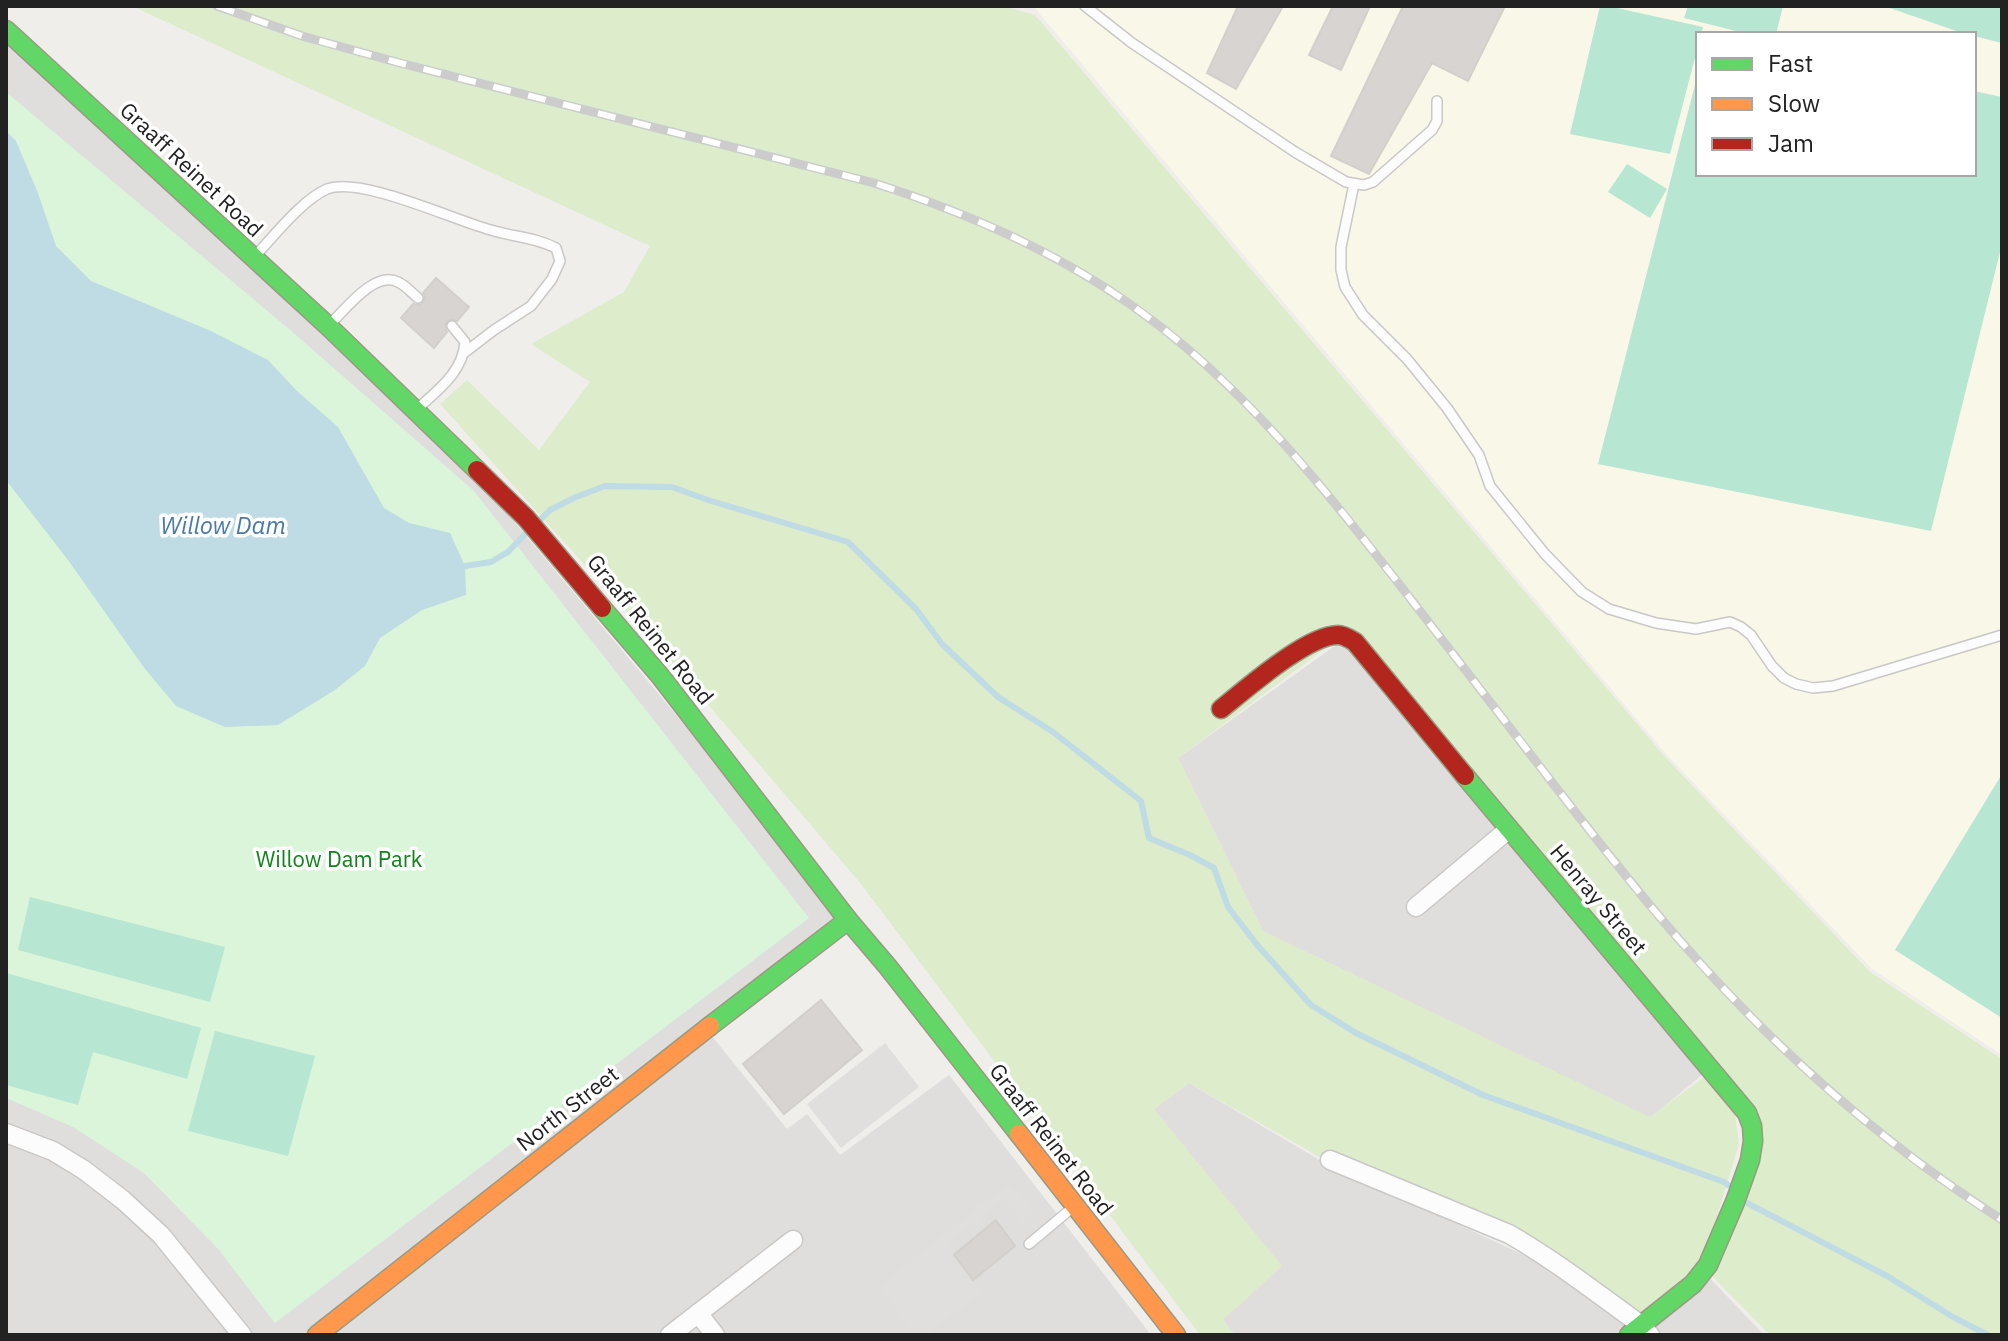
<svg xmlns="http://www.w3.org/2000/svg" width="2008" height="1341" viewBox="0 0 2008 1341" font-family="'IBM Plex Sans',sans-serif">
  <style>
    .residential { fill: #dfdedc }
    .education { fill: #f8f7e8; fill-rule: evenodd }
    .grass { fill: #ddeccb }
    .park { fill: #daf5da }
    .pitch { fill: #b7e6d2 }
    .parking { fill: #e0dfde }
    .water { fill: #bfdbe3 }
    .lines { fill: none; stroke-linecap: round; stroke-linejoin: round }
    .stream { stroke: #bfdbe3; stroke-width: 6 }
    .building { fill: #d7d4d2; stroke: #d3d0cc; stroke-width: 2 }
    .lane-casing { stroke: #c9c8c7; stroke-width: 12 }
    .street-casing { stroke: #c9c8c7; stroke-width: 21 }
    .fast-casing { stroke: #999a82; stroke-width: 21 }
    .slow-casing { stroke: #999a82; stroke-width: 21 }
    .jam-casing { stroke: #999a82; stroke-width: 21 }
    .lane { stroke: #fdfcfc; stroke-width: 9 }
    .street { stroke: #fdfcfc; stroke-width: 18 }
    .fast { stroke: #63d668; stroke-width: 18 }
    .slow { stroke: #ff974d; stroke-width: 18 }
    .jam { stroke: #b3261e; stroke-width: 18 }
    .rail-casing { stroke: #ccc; stroke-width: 9 }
    .rail { stroke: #fff; stroke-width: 6; stroke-dasharray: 18; stroke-linecap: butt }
    .labels { text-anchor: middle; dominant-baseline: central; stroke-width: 7; stroke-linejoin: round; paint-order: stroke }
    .street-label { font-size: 22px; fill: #222; stroke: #fff }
    .park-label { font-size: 22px; fill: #0c8416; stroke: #fff }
    .water-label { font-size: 24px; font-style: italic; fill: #4a7aab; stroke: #fff }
  </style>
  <rect width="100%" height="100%" fill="#f0eeeb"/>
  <!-- residential -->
  <g class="residential">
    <path d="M6,30L440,433L848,920L707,1030L787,1129L807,1114L840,1155L949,1075L1151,1335H6Z"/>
    <path d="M1347,637L1708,1070L1650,1118L1263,931L1178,758Z"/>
    <path d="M1189,1083L1323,1162L1569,1276L1703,1271L1764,1335H1235L1223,1320L1154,1109Z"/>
  </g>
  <!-- education -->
  <path class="education" d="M1033,6H2002V1055L1871,968L1667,755ZM1698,34H1974V174H1698Z"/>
  <!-- grass -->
  <path class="grass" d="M132,6H1002L1035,15L1666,758L1870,972L2002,1059V1335H1770L1707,1271L1747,1145L1743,1104L1346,633L1178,758L1263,931L1650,1117L1707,1075L1734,1107L1739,1144L1701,1268L1638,1316L1572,1273L1323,1159L1189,1083L1154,1109L1282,1266L1223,1320L1235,1335H1200L861,884L665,654L440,404L467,380L539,450L590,382L531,344L624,292L650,246Z"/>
  <!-- park -->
  <path class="park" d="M6,92L289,329L474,491L809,918L275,1323L218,1249L144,1173L73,1127L6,1098Z"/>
  <!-- pitch -->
  <g class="pitch">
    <path d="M1600,6H1608L1703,27L1701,34H1698V46L1670,154L1570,134Z"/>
    <path d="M1688,6H1783L1776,34H1748L1684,18Z"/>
    <path d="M1884,6H2002V43L1974,36V34H1965Z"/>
    <path d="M1698,73V174H1974V91L2002,97V244L1931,531L1598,464Z"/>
    <path d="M1627,164L1667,189L1650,218L1608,192Z"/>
    <path d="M2002,774V1018L1895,950Z"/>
    <path d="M30,897L225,947L210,1002L18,950Z"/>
    <path d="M6,973L201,1028L187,1079L93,1052L78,1105L6,1085Z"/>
    <path d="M215,1031L315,1056L288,1156L188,1131Z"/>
  </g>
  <!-- parking -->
  <g class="parking">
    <path d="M885,1043L919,1087L841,1148L807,1104Z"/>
    <path d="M1011,1185L1034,1212L1023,1221L1004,1199L949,1242L954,1255L980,1290L964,1306L927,1335H915L881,1288L908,1262L1005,1187Z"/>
  </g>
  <!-- water -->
  <path class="water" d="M6,131L16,141L38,193L56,246L91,281L211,331L268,360L297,391L338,427L384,508L409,523L450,533L465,566L466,595L422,610L380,638L365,666L335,690L278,725L225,727L176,706L145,669L68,560L6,480Z"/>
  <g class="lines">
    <!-- stream -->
    <g class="stream">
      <path d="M537,523L550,510L576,497L605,486L672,487L708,500L848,542L916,609L942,644L998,697L1053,732L1141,801L1149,838L1190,855L1214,868L1228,907L1258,946L1311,1005L1356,1033L1483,1095L1724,1182L1728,1185"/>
      <path d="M465,566L491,562L508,552L529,530"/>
      <path d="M1747,1203L1887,1276L1953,1317L1988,1335"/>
    </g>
  </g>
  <!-- building -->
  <g class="building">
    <path d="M1238,6H1283L1236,89L1207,73Z"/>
    <path d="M1333,6H1370L1341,70L1309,55Z"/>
    <path d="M1403,6H1505L1468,81L1432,63L1369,174L1331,156Z"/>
    <path d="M436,278L469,307L457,321L452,319L447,321L445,326L447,332L434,348L401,318L413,304L420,305L424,302L425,296L423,293Z"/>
    <path d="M821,1000L862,1050L784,1114L743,1064Z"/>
    <path d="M996,1220L1015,1246L973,1280L954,1255Z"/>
  </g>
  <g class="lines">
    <defs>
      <g id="lane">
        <path d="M1085,6L1132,43L1295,152L1346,182L1364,185L1373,182L1432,130L1437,121V101"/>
        <path d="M1354,184L1341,247V270L1345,287L1363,315L1407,359L1447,408L1479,455L1490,486L1545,554L1582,592L1609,609L1656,623L1696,629L1730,622L1741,627L1751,635L1772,666L1784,678L1796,684L1813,688L1833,686L2002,635"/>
        <path d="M255,256C273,237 303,199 327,189C361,176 453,220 491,230C513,237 535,237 556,248L560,261L552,279L531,306L494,330L464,353"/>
        <path d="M331,323C346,309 375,270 398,282C405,285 412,293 418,298"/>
        <path d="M417,409C438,390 463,372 465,342L452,326"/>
        <path d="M1029,1244L1072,1208"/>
      </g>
      <g id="street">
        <path d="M1416,907L1509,829"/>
        <path d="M6,1133L53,1151L84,1170L123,1200L161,1235L242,1335"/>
        <path d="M1330,1160L1509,1234C1556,1261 1598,1294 1641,1325L1650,1335"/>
        <path d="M698,1313L715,1335"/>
        <path d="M670,1335L793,1240"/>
      </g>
      <g id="fast">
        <path d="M6,30L328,326L477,470"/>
        <path d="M602,608L661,677L848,920L888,967L1019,1134"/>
        <path d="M1465,776L1747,1113L1752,1126L1753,1141L1750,1160L1735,1202L1708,1265L1693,1284L1629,1335"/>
        <path d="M710,1026L848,920"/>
      </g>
      <g id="slow">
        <path d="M1019,1134L1176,1335"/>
        <path d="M317,1335L710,1026"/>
      </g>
      <g id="jam">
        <path d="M477,470L526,518L602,608"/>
        <path d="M1221,709C1246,689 1307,635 1338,635C1344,635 1350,639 1355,642L1465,776"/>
      </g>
    </defs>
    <!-- lane casing -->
    <use href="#lane" class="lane-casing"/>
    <!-- street casing -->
    <use href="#street" class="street-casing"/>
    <!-- fast casing -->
    <use href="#fast" class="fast-casing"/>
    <!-- slow casing -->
    <use href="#slow" class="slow-casing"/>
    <!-- jam casing -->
    <use href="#jam" class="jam-casing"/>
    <!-- lane -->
    <use href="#lane" class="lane"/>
    <!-- street -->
    <use href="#street" class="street"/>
    <!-- fast -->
    <use href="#fast" class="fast"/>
    <!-- slow -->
    <use href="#slow" class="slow"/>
    <!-- jam -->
    <use href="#jam" class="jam"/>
    <defs>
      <path id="rail" d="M217,6L302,36L400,63L874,183C974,215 1069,257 1153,321C1252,396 1327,492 1403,589C1452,653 1502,717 1551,781C1594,836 1637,892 1684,945C1777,1051 1883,1144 2002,1220"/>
    </defs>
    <!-- rail casing -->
    <use href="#rail" class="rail-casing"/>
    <!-- rail -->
    <use href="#rail" class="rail"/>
  </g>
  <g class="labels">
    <!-- street labels -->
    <g class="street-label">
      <text transform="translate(192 169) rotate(43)">Graaff Reinet Road</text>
      <text transform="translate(651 629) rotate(51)">Graaff Reinet Road</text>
      <text transform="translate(1599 899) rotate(50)">Henray Street</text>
      <text transform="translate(567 1108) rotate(-38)">North Street</text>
      <text transform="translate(1052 1139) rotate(52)">Graaff Reinet Road</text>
    </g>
    <!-- park labels -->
    <g class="park-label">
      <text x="339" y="858">Willow Dam Park</text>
    </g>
    <!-- water labels -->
    <g class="water-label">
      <text x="223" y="525">Willow Dam</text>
    </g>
  </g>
  <!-- border -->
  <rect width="2008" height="1341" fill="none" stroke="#222222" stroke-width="16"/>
  <!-- legend -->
  <rect x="1696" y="32" width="280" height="144" fill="#ffffff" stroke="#a7a7a7" stroke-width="2"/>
  <rect x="1712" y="58" width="40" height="12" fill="#63d668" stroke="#a7a7a7" stroke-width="2"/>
  <text x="1768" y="72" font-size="24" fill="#222222">Fast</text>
  <rect x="1712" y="98" width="40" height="12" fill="#ff974d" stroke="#a7a7a7" stroke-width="2"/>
  <text x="1768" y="112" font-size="24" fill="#222222">Slow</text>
  <rect x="1712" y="138" width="40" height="12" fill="#b3261e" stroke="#a7a7a7" stroke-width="2"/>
  <text x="1768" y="152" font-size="24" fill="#222222">Jam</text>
</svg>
